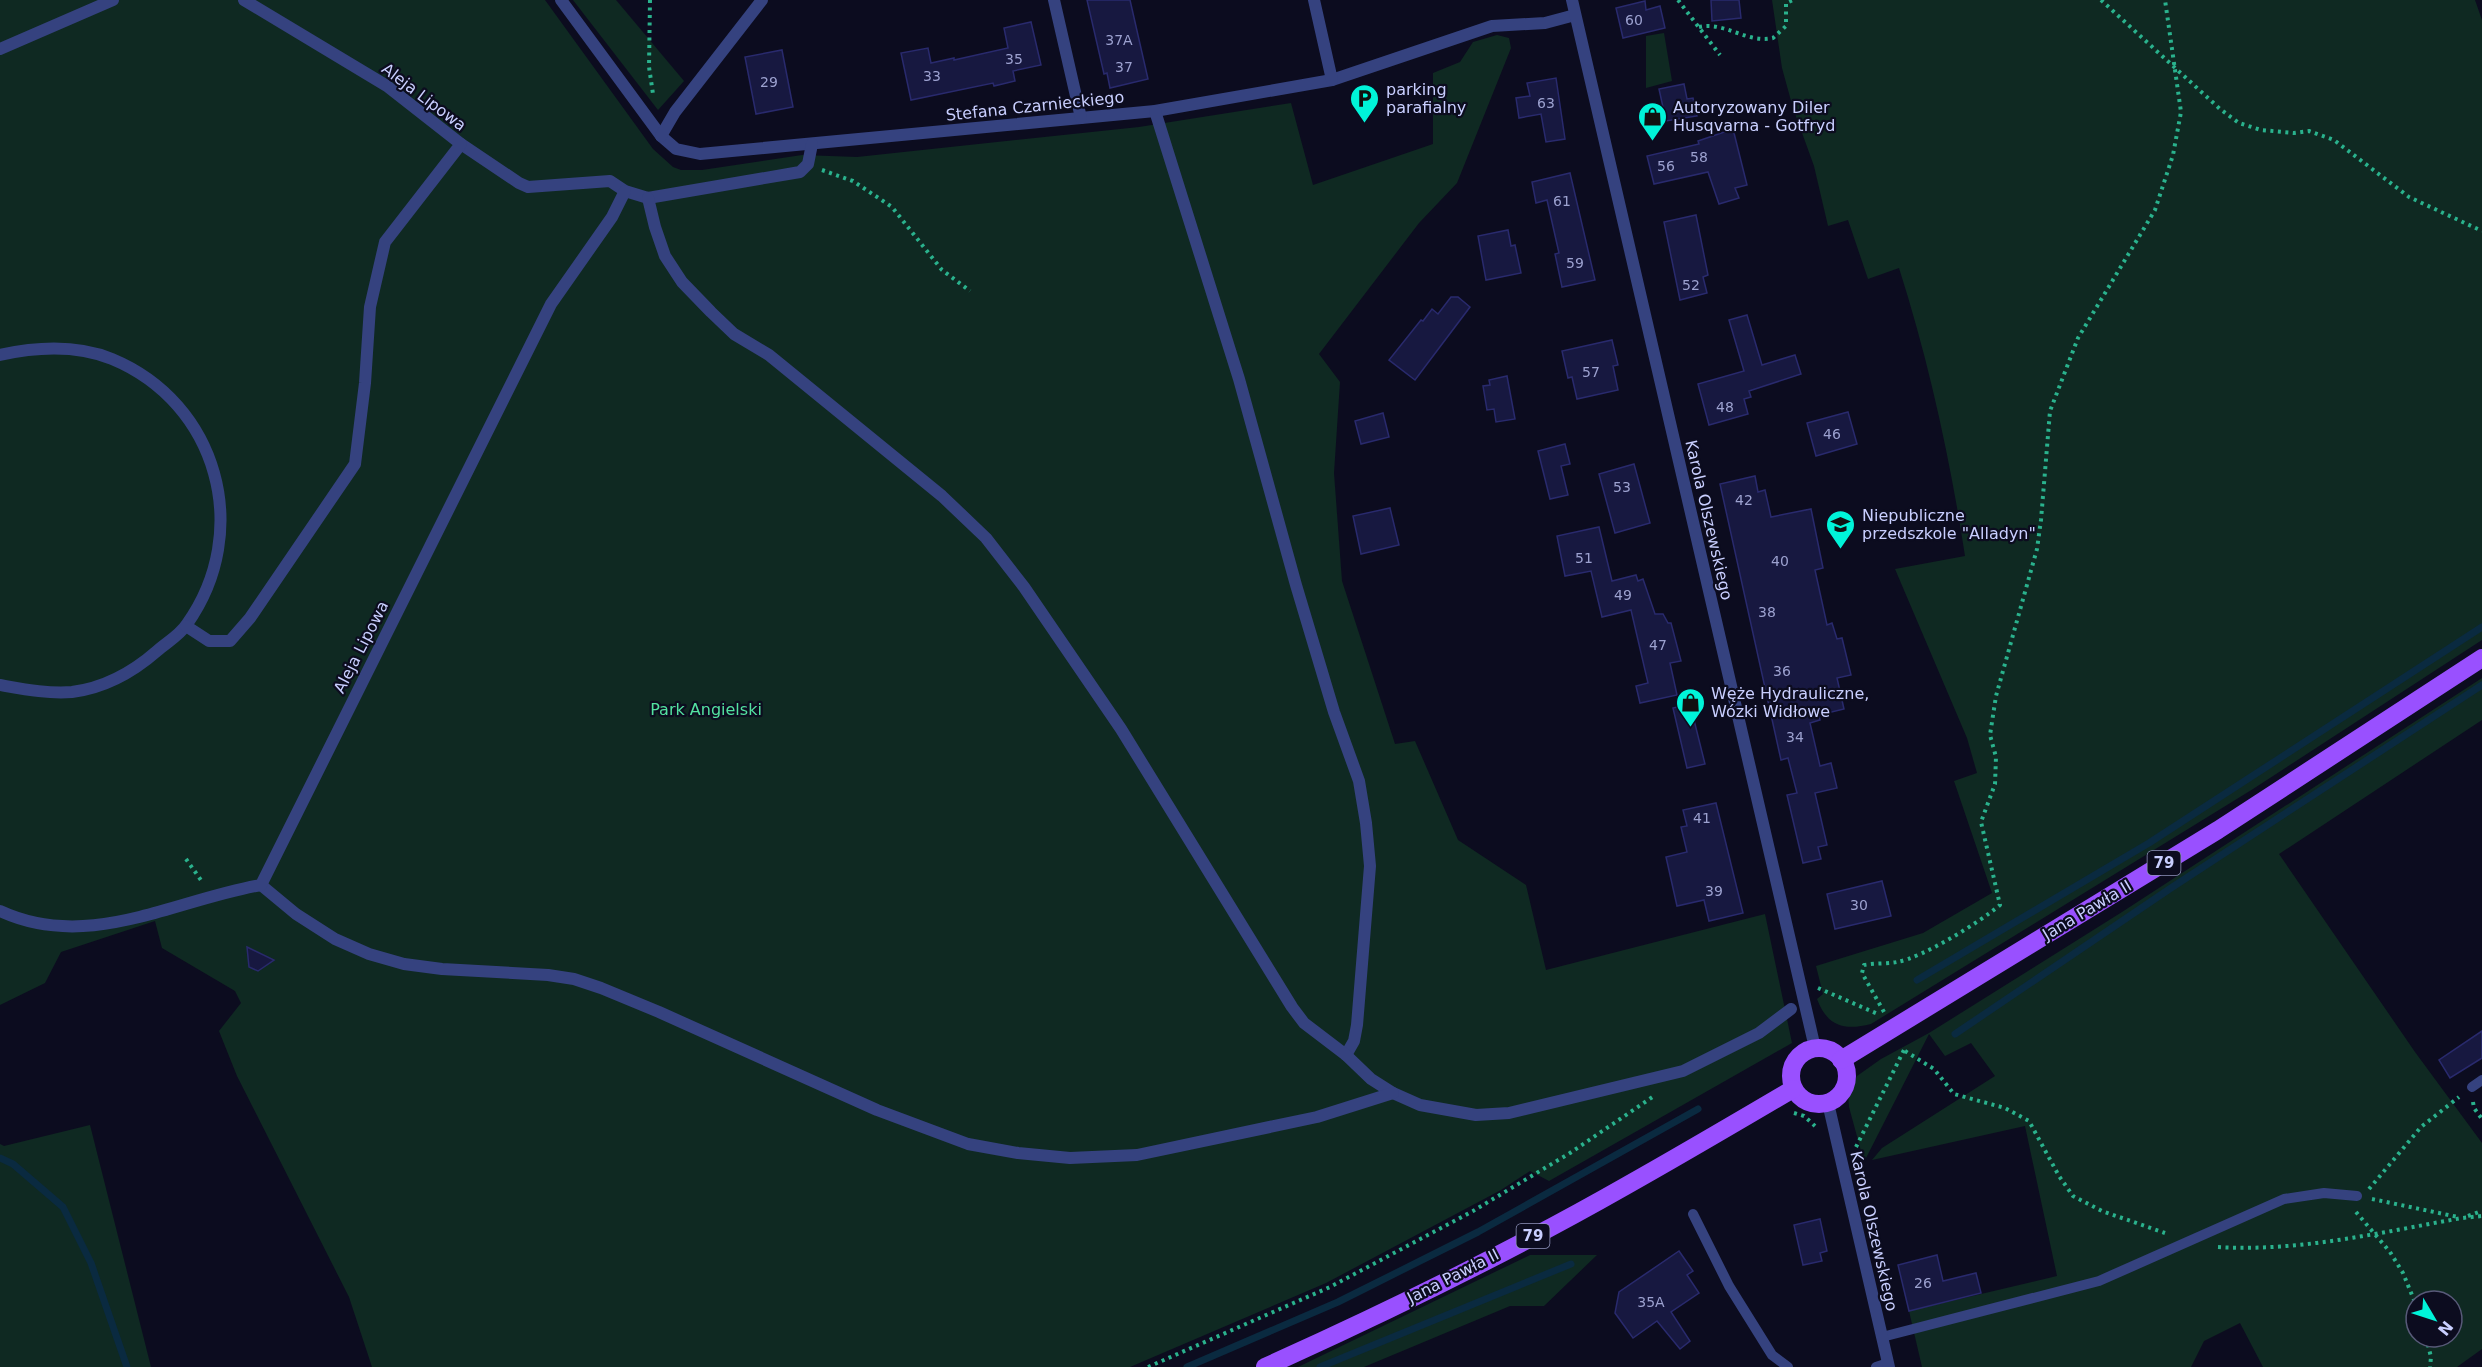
<svg xmlns="http://www.w3.org/2000/svg" width="2482" height="1367" viewBox="0 0 2482 1367" font-family="'DejaVu Sans',sans-serif">
  <style>
    .green { fill: #0f2922; fill-rule: evenodd }
    .lines { fill: none; stroke-linecap: round; stroke-linejoin: round }
    .stream { stroke: #0a2a40; stroke-width: 7 }
    .building { fill: #171840; stroke: #292a6d; stroke-width: 1.5 }
    .path { stroke: #2ab28d; stroke-width: 4; stroke-dasharray: 3 4.5; stroke-linecap: butt }
    .lane { stroke: #35427f; stroke-width: 10 }
    .street { stroke: #35427f; stroke-width: 12 }
    .primary { stroke: #9950ff; stroke-width: 18 }
    .labels { text-anchor: middle; dominant-baseline: central; stroke-width: 4.5; stroke-linejoin: round; paint-order: stroke }
    .number-label { font-size: 14px; fill: #9ca1cf }
    .shield { fill: #0c0c1f; stroke: #9094bc; stroke-width: 1.5 }
    .shield-label { font-size: 15px; font-weight: bold; fill: #c9cfff }
    .poi-label { font-size: 16px; fill: #c9cfff; stroke: #0c0c1f; text-anchor: start }
    .street-label { font-size: 16px; fill: #c9cfff; stroke: #0c0c1f }
    .park-label { font-size: 16px; fill: #53e1a0; stroke: #0c0c1f }
  </style>
  <rect width="100%" height="100%" fill="#0c0c1f"/>
  <!-- green -->
  <g class="green">
    <path d="M0,0H545L653,149L673,167L681,170H702L802,155L857,157L1139,127L1291,103L1313,185L1433,144V73L1460,62L1473,42L1497,35L1509,38L1511,48L1457,183L1419,223L1319,354L1340,382L1334,473L1342,581L1395,744L1415,741L1458,840L1526,885L1546,970L1765,914L1792,1043L1549,1181L1530,1171L1501,1190L1326,1283L1130,1367H372L349,1297L237,1076L219,1031L241,1003L235,991L162,948L155,921L61,952L45,983L0,1005Z"/>
    <path d="M573,0H616L684,81L658,110Z"/>
    <path d="M1772,0H2475L2482,20V640L2253,789L1871,1024C1844,1031 1827,1026 1817,999L1823,994L1816,966L1923,933L1992,893L1954,781L1977,773L1967,738L1895,569L1965,556C1950,458 1929,362 1899,268L1868,279L1848,220L1828,226L1814,166L1793,108L1782,68Z"/>
    <path d="M1664,33L1672,81L1646,88V36Z"/>
    <path d="M2482,678V720L2279,854L2415,1052L2482,1143V1349L2457,1367H2263L2240,1323L2204,1341L2191,1367H1922L1909,1311L2057,1276L2025,1126L1872,1160L1882,1148L1995,1076L1971,1043L1945,1056L1929,1034L1864,1162L1849,1107L1848,1093L1857,1076L1881,1059L1929,1033L2122,912ZM2416,1301H2452V1337H2416Z"/>
    <path d="M90,1125L151,1367H0V1144L4,1146Z"/>
    <path d="M1530,1255H1597L1544,1306H1510L1364,1367H1298Z"/>
  </g>
  <g class="lines">
    <!-- stream -->
    <g class="stream">
      <path d="M1917,980L2149,843L2482,627"/>
      <path d="M1955,1034L2171,888L2482,685"/>
      <path d="M0,1158L13,1164L63,1207L91,1263L127,1367"/>
      <path d="M1187,1367L1338,1302L1478,1232L1698,1109"/>
      <path d="M1320,1367L1571,1264"/>
    </g>
  </g>
  <!-- building -->
  <g class="building">
    <path d="M1087,0H1130L1148,79L1110,88L1107,73L1104,74Z"/>
    <path d="M1711,0H1739L1741,18L1712,21Z"/>
    <path d="M1645,1L1646,10L1660,6L1665,28L1623,38L1616,8Z"/>
    <path d="M1031,22L1041,65L1013,71L1015,81L994,86L993,83L911,100L901,53L928,48L931,63L954,58V60L1008,48L1004,28Z"/>
    <path d="M782,50L793,107L756,114L745,57Z"/>
    <path d="M1556,78L1565,139L1546,142L1541,114L1519,118L1516,98L1530,96L1527,83Z"/>
    <path d="M1684,84L1687,99L1693,98L1697,116L1666,121L1659,89Z"/>
    <path d="M1733,129L1747,185L1735,188L1739,198L1719,204L1708,172L1654,184L1647,156L1699,144L1698,141Z"/>
    <path d="M1570,173L1595,280L1562,287L1555,254L1559,253L1547,200L1536,203L1532,182Z"/>
    <path d="M1696,215L1708,275L1703,277L1707,293L1680,300L1664,222Z"/>
    <path d="M1508,230L1511,246L1515,245L1521,273L1486,280L1478,236Z"/>
    <path d="M1451,297H1458L1470,307L1415,380L1389,360L1421,320L1423,321L1432,309L1438,314Z"/>
    <path d="M1747,315L1762,365L1795,355L1801,374L1749,391L1751,397L1744,399L1748,414L1709,425L1698,384L1744,371L1729,320Z"/>
    <path d="M1612,340L1618,365L1613,366L1618,390L1577,399L1572,377L1568,378L1562,351Z"/>
    <path d="M1507,376L1515,419L1496,422L1494,409L1487,410L1483,386L1490,385L1489,380Z"/>
    <path d="M1848,412L1857,444L1816,456L1807,423Z"/>
    <path d="M1383,413L1389,437L1361,444L1355,421Z"/>
    <path d="M1565,444L1570,464L1561,466L1568,495L1550,499L1538,451Z"/>
    <path d="M1634,464L1650,523L1615,533L1599,474Z"/>
    <path d="M1755,476L1758,492L1765,490L1771,517L1811,509L1823,568L1815,570L1827,625L1832,623L1837,639L1842,638L1851,675L1837,678L1844,709L1819,715L1820,720L1810,723L1820,766L1831,763L1837,788L1815,793L1827,845L1818,847L1821,859L1803,863L1787,795L1797,793L1788,758L1781,760L1720,484Z"/>
    <path d="M1390,508L1399,545L1361,554L1353,516Z"/>
    <path d="M1599,527L1612,581L1636,575L1638,581L1643,579L1655,614H1663L1668,623H1671L1681,661L1670,663L1677,695L1640,703L1636,686L1648,683L1631,610L1602,617L1591,571L1565,576L1557,536Z"/>
    <path d="M1690,704L1705,764L1687,768L1673,708Z"/>
    <path d="M1716,803L1743,913L1709,921L1704,900L1677,906L1666,857L1687,852L1681,827L1687,826L1683,810Z"/>
    <path d="M1882,881L1891,916L1835,929L1827,894Z"/>
    <path d="M247,947L274,960L258,971L249,967Z"/>
    <path d="M2482,1031V1058L2450,1078L2439,1060Z"/>
    <path d="M1820,1219L1827,1251L1820,1253L1822,1261L1803,1265L1794,1225Z"/>
    <path d="M1679,1251L1693,1271L1687,1275L1699,1293L1671,1312L1690,1341L1680,1349L1657,1321L1633,1338L1615,1313L1619,1292Z"/>
    <path d="M1937,1255L1943,1281L1976,1273L1981,1293L1909,1311L1898,1265Z"/>
  </g>
  <g class="lines">
    <!-- path -->
    <g class="path">
      <path d="M650,0L649,67L653,94"/>
      <path d="M1678,0L1720,55"/>
      <path d="M2101,0L2220,109L2239,123L2261,130L2294,133L2309,131L2334,140L2409,197L2482,231"/>
      <path d="M1699,27C1724,21 1748,44 1773,38L1786,26V3L1793,0"/>
      <path d="M822,170L853,181L892,207L942,270L970,291"/>
      <path d="M186,859L203,883"/>
      <path d="M1818,988L1878,1014"/>
      <path d="M1884,1012L1862,973L1864,965C1875,963 1887,964 1897,962C1922,958 1980,922 2000,905L1981,822L1995,784L1996,757L1990,735L1996,696L2037,549L2041,520L2050,411L2078,338L2155,210L2173,155L2181,112L2165,0"/>
      <path d="M1905,1051L1934,1069L1954,1094L2005,1108L2029,1121L2059,1176L2073,1196L2102,1211L2165,1233"/>
      <path d="M1789,1070L1797,1050"/>
      <path d="M1843,1096L1850,1078"/>
      <path d="M2473,1102L2474,1108L2482,1119"/>
      <path d="M1794,1113L1804,1116L1815,1126"/>
      <path d="M1856,1147L1904,1050"/>
      <path d="M2369,1189L2421,1127L2459,1097"/>
      <path d="M2372,1199L2458,1217"/>
      <path d="M2356,1212L2390,1252L2403,1273L2416,1305"/>
      <path d="M2468,1216L2482,1211"/>
      <path d="M2218,1247C2300,1252 2382,1232 2462,1218L2482,1216"/>
      <path d="M2426,1337L2431,1357L2430,1367"/>
      <path d="M1148,1367L1330,1287L1473,1211L1570,1153L1654,1096"/>
    </g>
    <!-- lane -->
    <g class="lane">
      <path d="M2472,1087L2482,1080"/>
      <path d="M1693,1214L1729,1286L1772,1355L1788,1367"/>
      <path d="M1882,1337L2099,1281L2284,1199L2324,1193L2357,1196"/>
      <path d="M1876,1367L1888,1363"/>
    </g>
    <!-- street -->
    <g class="street">
      <path d="M561,0L661,136L676,149L700,154L1155,111L1332,80L1492,26L1545,23L1575,15"/>
      <path d="M1054,0L1081,118"/>
      <path d="M1314,0L1332,80"/>
      <path d="M1572,0L1815,1048"/>
      <path d="M0,49L113,0"/>
      <path d="M1155,111L1239,379L1296,585L1334,712L1359,781L1366,823L1370,866L1357,1025L1354,1041L1346,1055"/>
      <path d="M661,136L675,112L762,0"/>
      <path d="M461,144L519,183L528,187L610,181L625,191L648,198L800,172L808,164L812,144"/>
      <path d="M648,198L655,227L665,256L682,282L711,312L734,334L769,355L942,496L986,538L1024,587L1121,729L1292,1007L1304,1023L1346,1055L1371,1079L1393,1093L1420,1105L1476,1115L1509,1113L1683,1071L1759,1033L1791,1009"/>
      <path d="M0,355C36,347 77,345 112,359C218,403 253,531 187,624C180,635 166,643 157,651C133,672 104,688 72,692C48,694 23,689 0,685"/>
      <path d="M186,626L209,641H230L250,618L355,464L365,383L370,307L385,242L461,144L387,86L244,0"/>
      <path d="M261,885L296,914L335,939L369,954L404,964L442,969L548,975L574,979L601,988L659,1012L877,1110L968,1144L1018,1153L1070,1158L1137,1155L1317,1117L1393,1093"/>
      <path d="M0,911C88,952 174,900 261,885L551,304L612,217L625,191"/>
      <path d="M1828,1103L1889,1367"/>
    </g>
    <!-- primary -->
    <g class="primary">
      <circle cx="1819" cy="1076" r="28"/>
      <path d="M1841,1060L2218,830L2482,658"/>
      <path d="M1265,1367C1387,1312 1508,1253 1624,1187C1681,1155 1737,1122 1793,1089"/>
    </g>
  </g>
  <!-- icons -->
  <defs>
    <symbol id="parking-pin" viewBox="-11 -11 22 30"><path d="M0 17L-7.5 6A9.5 9.5 0 1 1 7.5 6Z" fill="#00f4d9" stroke="#0c0c1f"/><path d="M-3.5-5.5H1a3.5 3.5 0 0 1 0 7H-1V5.5H-3.5ZM-1-3.4V-.6H.8a1.4 1.4 0 0 0 0-2.8Z" fill="#111"/></symbol>
    <symbol id="shop-pin" viewBox="-11 -11 22 30"><path d="M0 17L-7.5 6A9.5 9.5 0 1 1 7.5 6Z" fill="#00f4d9" stroke="#0c0c1f"/><path d="M-5-2.5h2.3a2.7 3.5 0 0 1 5.4 0H5L5.5 6h-11ZM-1.5-2.5h3a1.5 2.3 0 0 0-3 0Z" fill="#111"/></symbol>
    <symbol id="school-pin" viewBox="-11 -11 22 30"><path d="M0 17L-7.5 6A9.5 9.5 0 1 1 7.5 6Z" fill="#00f4d9" stroke="#0c0c1f"/><path d="M0-5L7-2L0 1L-7-2ZM-4 1L0 2.5L4 1V4Q0 6-4 4Z" fill="#111"/></symbol>
  </defs>
  <g fill-rule="evenodd">
    <use href="#parking-pin" x="1348" y="82" width="33" height="45"/>
    <use href="#shop-pin" x="1636" y="100" width="33" height="45"/>
    <use href="#school-pin" x="1824" y="508" width="33" height="45"/>
    <use href="#shop-pin" x="1674" y="686" width="33" height="45"/>
  </g>
  <g class="labels">
    <!-- number labels -->
    <g class="number-label">
      <text x="1634" y="20">60</text>
      <text x="1119" y="40">37A</text>
      <text x="1014" y="59">35</text>
      <text x="1124" y="67">37</text>
      <text x="932" y="76">33</text>
      <text x="769" y="82">29</text>
      <text x="1546" y="103">63</text>
      <text x="1699" y="157">58</text>
      <text x="1666" y="166">56</text>
      <text x="1562" y="201">61</text>
      <text x="1575" y="263">59</text>
      <text x="1691" y="285">52</text>
      <text x="1591" y="372">57</text>
      <text x="1725" y="407">48</text>
      <text x="1832" y="434">46</text>
      <text x="1622" y="487">53</text>
      <text x="1744" y="500">42</text>
      <text x="1584" y="558">51</text>
      <text x="1780" y="561">40</text>
      <text x="1623" y="595">49</text>
      <text x="1767" y="612">38</text>
      <text x="1658" y="645">47</text>
      <text x="1782" y="671">36</text>
      <text x="1795" y="737">34</text>
      <text x="1702" y="818">41</text>
      <text x="1714" y="891">39</text>
      <text x="1859" y="905">30</text>
      <text x="1923" y="1283">26</text>
      <text x="1651" y="1302">35A</text>
    </g>
    <!-- shield labels -->
    <g class="shield">
      <rect x="2147.5" y="851" width="33" height="24" rx="4.5"/>
      <rect x="1516.5" y="1224" width="33" height="24" rx="4.5"/>
    </g>
    <g class="shield-label">
      <text x="2164" y="863">79</text>
      <text x="1533" y="1236">79</text>
    </g>
    <!-- poi labels -->
    <g class="poi-label">
      <text x="1386" y="89">parking<tspan x="1386" dy="18">parafialny</tspan></text>
      <text x="1673" y="107">Autoryzowany Diler<tspan x="1673" dy="18">Husqvarna - Gotfryd</tspan></text>
      <text x="1862" y="515">Niepubliczne<tspan x="1862" dy="18">przedszkole "Alladyn"</tspan></text>
      <text x="1711" y="693">Węże Hydrauliczne,<tspan x="1711" dy="18">Wózki Widłowe</tspan></text>
    </g>
    <!-- street labels -->
    <g class="street-label">
      <text transform="translate(424 97) rotate(37)">Aleja Lipowa</text>
      <text transform="translate(1035 106) rotate(-6)">Stefana Czarnieckiego</text>
      <text transform="translate(1709 520) rotate(77)">Karola Olszewskiego</text>
      <text transform="translate(361 647) rotate(-63)">Aleja Lipowa</text>
      <text transform="translate(2087 910) rotate(-31)">Jana Pawła II</text>
      <text transform="translate(1874 1231) rotate(77)">Karola Olszewskiego</text>
      <text transform="translate(1453 1276) rotate(-27)">Jana Pawła II</text>
    </g>
    <!-- park labels -->
    <g class="park-label">
      <text x="706" y="709">Park Angielski</text>
    </g>
  </g>
  <!-- north arrow -->
  <g transform="translate(2434 1319) rotate(129)"><circle r="28" fill="#0c0c1f" stroke="#585a79" stroke-width="1.5"/>
  <path d="M0-4.5L10 22L0 15L-10 22Z" fill="#00f4d9"/>
  <text y="-9" font-size="16" font-weight="bold" text-anchor="middle" fill="#c9cfff">N</text>
  </g>
</svg>
